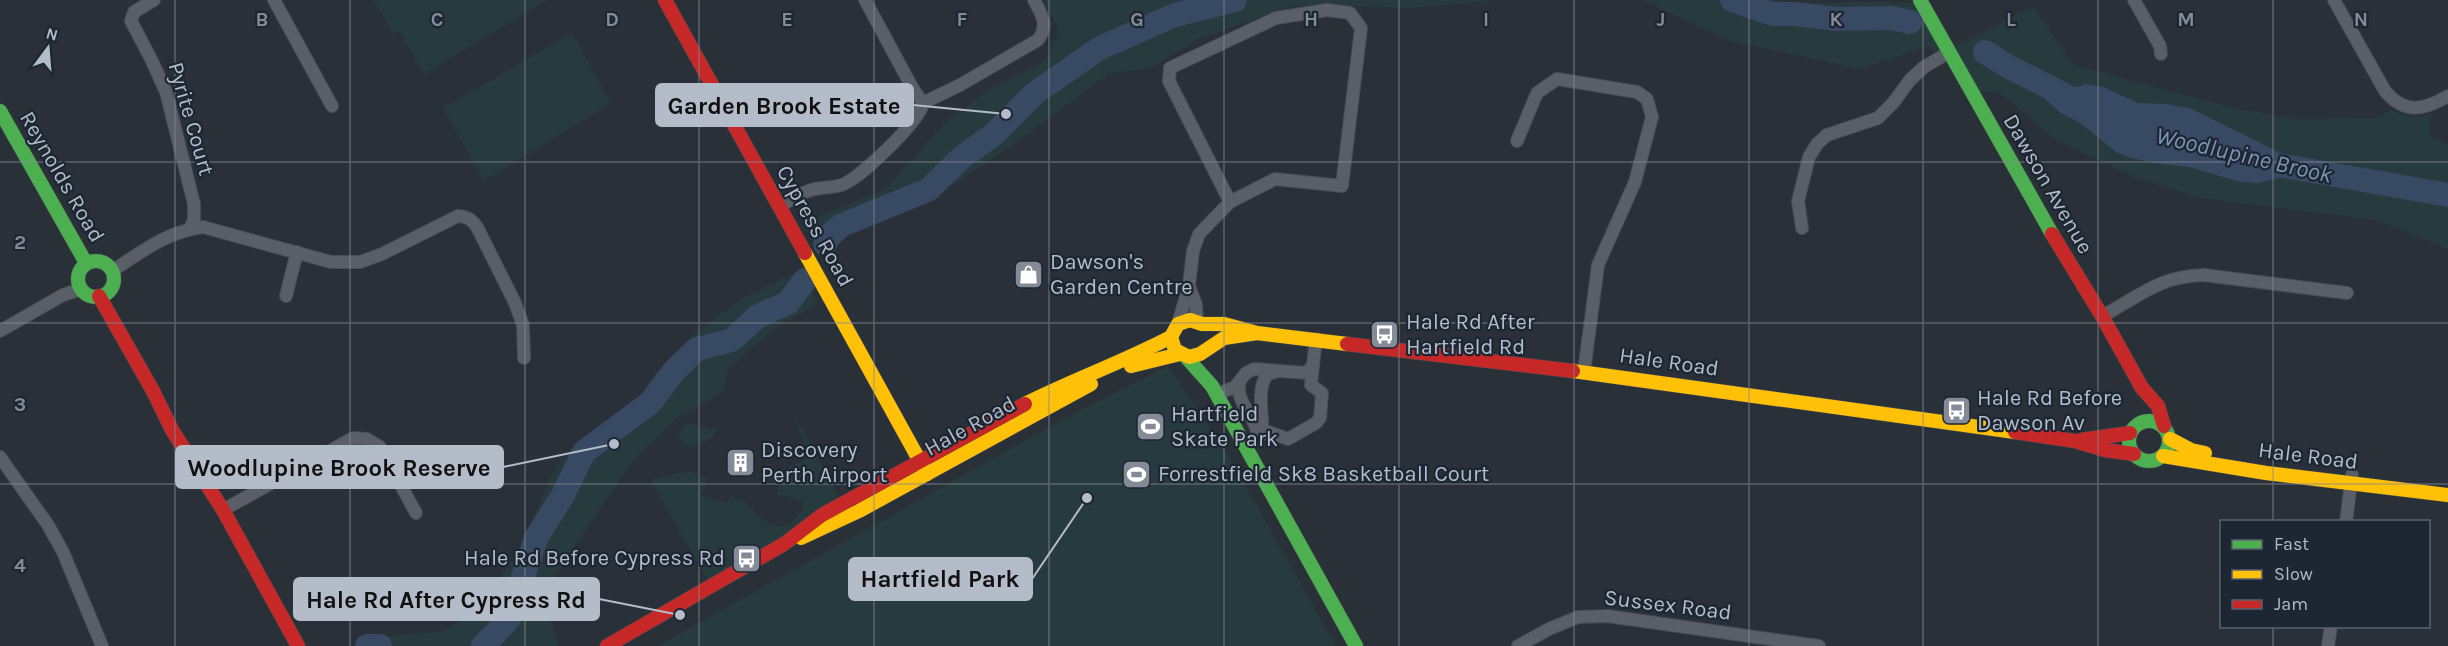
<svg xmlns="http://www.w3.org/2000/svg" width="2448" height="646" viewBox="0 0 2448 646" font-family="Karla,sans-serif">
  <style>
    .green { fill: #273a3e }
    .water { fill: #384963 }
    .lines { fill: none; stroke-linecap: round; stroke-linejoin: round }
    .river { stroke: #384963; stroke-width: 24 }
    .street-casing { stroke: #484c53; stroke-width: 14 }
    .fast-casing { stroke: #484c53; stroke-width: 15 }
    .slow-casing { stroke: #484c53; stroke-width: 15 }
    .jam-casing { stroke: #484c53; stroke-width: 15 }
    .street { stroke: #5a5e66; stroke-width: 12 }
    .fast { stroke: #4caf50; stroke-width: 14 }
    .slow { stroke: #ffc107; stroke-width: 14 }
    .jam { stroke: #c62828; stroke-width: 14 }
    .grid { fill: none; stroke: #848b96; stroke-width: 1.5; stroke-opacity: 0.55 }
    .labels { text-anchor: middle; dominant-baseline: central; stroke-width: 4.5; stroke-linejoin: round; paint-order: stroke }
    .street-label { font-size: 22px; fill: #b4bcc9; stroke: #1d2633 }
    .poi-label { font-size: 22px; fill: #b4bcc9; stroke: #1d2633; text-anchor: start }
    .water-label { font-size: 24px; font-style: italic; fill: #7c92b1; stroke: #1d2633 }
    .grid-label { font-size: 20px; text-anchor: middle; font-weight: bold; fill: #848b96; stroke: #1d2633; stroke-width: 4.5; stroke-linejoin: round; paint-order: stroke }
    .leader { fill: none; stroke: #b4bcc9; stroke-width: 2 }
    .callout-dot { fill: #b4bcc9; stroke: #1d2633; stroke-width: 2 }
    .callout { fill: #b4bcc9; stroke: #b4bcc9; stroke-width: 2 }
    .callout-label { font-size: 24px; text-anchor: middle; font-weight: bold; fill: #111 }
  </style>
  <rect width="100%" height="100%" fill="#2a3038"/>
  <!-- green -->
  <g class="green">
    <path d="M374,0H547L424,74L399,31L394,35Z"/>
    <path d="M1044,0H1500L1412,8L1296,5L1198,39L1151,68L1109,74L1010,147L929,201L878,221L811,241L803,222L885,190L944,124L988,90L1045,61L1059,31Z"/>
    <path d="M1642,0H1780L1783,5C1831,2 1877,0 1925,4L1953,48L2033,6L2073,65L2230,107L2294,119L2374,118L2391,110C2405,117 2417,119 2431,113L2430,136L2448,145V249L2376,220L2199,198L2131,176L2053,138L2000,93L1977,90L1928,46L1860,69L1730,41Z"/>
    <path d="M572,33L611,103L484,181L443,108Z"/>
    <path d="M801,270L818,303L773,330L729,368L723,393L677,418L634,459L542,595L559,646H367L386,636L444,631L480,608L518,552L556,466L593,429L631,408L655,374L694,334L744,297Z"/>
    <path d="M1168,366L1230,458L1336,646H658L1073,414Z"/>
    <path d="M792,411L843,503L711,587L651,480L688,471L708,478L702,495L727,503L730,496C736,498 742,500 747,504C761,516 771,535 792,522C799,517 802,510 803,501L777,494L780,483L759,477L762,469L775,473L810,458Z"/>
    <path d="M688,423L716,429L714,437L688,449L678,435L683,426Z"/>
  </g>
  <!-- water -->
  <path class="water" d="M2036,73L2069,86L2078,87L2086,84L2103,87L2138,103L2167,104L2192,109L2277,151L2284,161L2286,171L2280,178L2258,183L2240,182L2189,167L2153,163L2128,157L2116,152L2080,123L2061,113L2030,86Z"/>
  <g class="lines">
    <!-- river -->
    <g class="river">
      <path d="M1732,0L1772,14H1796L1836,19L1891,18L1910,22"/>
      <path d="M1985,52L2009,67L2063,94"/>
      <path d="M2256,161L2448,195"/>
      <path d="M825,244L830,235L842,225L928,190L961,158L994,134L1035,93L1100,48L1175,15L1235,0"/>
      <path d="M367,646H380"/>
      <path d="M483,646L509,619L536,538L563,495L584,452L650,403L675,370L697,349L732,340L758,316L788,303L805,280"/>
    </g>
    <defs>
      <g id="street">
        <path d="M154,0L134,12L131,21L151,59L166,92L194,204V220L190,229"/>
        <path d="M274,0L332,106"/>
        <path d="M2134,0L2160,46L2161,54"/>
        <path d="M2334,0L2385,91C2405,115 2424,110 2448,96"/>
        <path d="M923,103L960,85L1038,40C1049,25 1042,15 1034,0"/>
        <path d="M1517,141L1537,93L1557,79L1637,92L1647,99L1652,117L1635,182L1598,265L1584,372"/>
        <path d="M780,206C789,201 798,195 808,191C820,186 833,189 844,184C862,176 921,120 923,103L913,89L865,0"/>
        <path d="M1802,228L1798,201L1809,157L1817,144L1827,135L1878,118L1893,103L1910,80L1924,67L1948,53"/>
        <path d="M112,271C143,251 166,232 203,227L331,262H360L382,254L458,216C468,217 471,219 477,227L515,303L523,325L524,358"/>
        <path d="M1189,286L1196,305L1197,321"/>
        <path d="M286,296L297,252"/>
        <path d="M2102,316C2140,296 2159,276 2204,275L2347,293"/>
        <path d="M1178,324L1189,286L1193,251L1199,234L1230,202L1275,179L1342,186L1361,28L1350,13L1327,10L1276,18L1170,68L1169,81L1230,202"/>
        <path d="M0,331L63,295L81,289"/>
        <path d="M1240,381C1234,401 1254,414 1257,432"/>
        <path d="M1217,394L1235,387L1246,373L1254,369L1307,373L1313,365L1316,339"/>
        <path d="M1255,424L1263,430L1288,439L1316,423L1320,418L1322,393L1311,385L1313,365"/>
        <path d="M1246,446L1262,434C1264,416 1255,389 1268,374L1278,371"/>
        <path d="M0,457L48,525L63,552L102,646"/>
        <path d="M223,510L353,438L367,439L380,447L416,513"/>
        <path d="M2346,522L2352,475"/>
        <path d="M1518,646L1549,629L1578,617L1607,616L1819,646"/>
        <path d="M2328,646L2331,626"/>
      </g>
      <g id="fast">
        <path d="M1920,0L2052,234"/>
        <path d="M0,111L86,263"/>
        <circle cx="96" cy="279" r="18"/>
        <path d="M1186,357L1212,386L1356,646"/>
        <circle cx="2149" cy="441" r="20"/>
      </g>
      <g id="slow">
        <path d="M805,253L927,474"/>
        <path d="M1257,333L1224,338L1200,354L1189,357L1175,350L1171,337L1178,324L1190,320L1202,324H1224L1257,333L1347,344"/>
        <path d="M1131,366L1180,354"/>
        <path d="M1573,371L2015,432"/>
        <path d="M1025,404C1073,380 1123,362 1171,337"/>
        <path d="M2170,439L2191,450L2205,453"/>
        <path d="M2163,456L2266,473L2448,495"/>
        <path d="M801,538L859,511L1091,384"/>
      </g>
      <g id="jam">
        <path d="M665,0L805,253"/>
        <path d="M2052,234L2102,316L2142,388L2158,406L2164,426"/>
        <path d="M99,296L153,391L172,430L223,510L298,646"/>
        <path d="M1347,344L1573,371"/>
        <path d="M2015,432L2075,441L2105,450L2134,454"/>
        <path d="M2081,440L2130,433"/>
        <path d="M607,646L784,544L822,515L1025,404"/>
      </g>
    </defs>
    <!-- street casing -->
    <use href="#street" class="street-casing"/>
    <!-- fast casing -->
    <use href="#fast" class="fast-casing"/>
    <!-- slow casing -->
    <use href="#slow" class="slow-casing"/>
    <!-- jam casing -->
    <use href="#jam" class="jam-casing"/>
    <!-- street -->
    <use href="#street" class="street"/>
    <!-- fast -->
    <use href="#fast" class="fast"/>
    <!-- slow -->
    <use href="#slow" class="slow"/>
    <!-- jam -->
    <use href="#jam" class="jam"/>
  </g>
  <!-- grid -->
  <path class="grid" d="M175,0V646M350,0V646M525,0V646M699,0V646M874,0V646M1049,0V646M1224,0V646M1399,0V646M1574,0V646M1749,0V646M1923,0V646M2098,0V646M2273,0V522M0,162H2448M0,323H2448M0,484H2448M2273,626V646"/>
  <!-- icons -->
  <defs>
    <symbol id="shop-square" viewBox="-11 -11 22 22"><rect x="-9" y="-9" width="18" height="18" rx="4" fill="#848b96" stroke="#1d2633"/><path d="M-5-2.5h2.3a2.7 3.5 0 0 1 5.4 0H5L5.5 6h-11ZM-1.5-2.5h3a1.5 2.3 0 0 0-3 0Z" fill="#fff"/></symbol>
    <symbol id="bus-square" viewBox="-11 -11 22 22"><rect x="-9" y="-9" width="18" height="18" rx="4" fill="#848b96" stroke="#1d2633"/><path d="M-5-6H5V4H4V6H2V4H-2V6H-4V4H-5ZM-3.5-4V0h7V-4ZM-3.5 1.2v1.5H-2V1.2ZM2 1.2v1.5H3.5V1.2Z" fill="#fff"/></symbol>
    <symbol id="stadium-square" viewBox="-11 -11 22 22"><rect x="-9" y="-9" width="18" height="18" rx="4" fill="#848b96" stroke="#1d2633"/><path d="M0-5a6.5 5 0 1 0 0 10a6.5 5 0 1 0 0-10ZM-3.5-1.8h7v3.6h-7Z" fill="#fff"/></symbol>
    <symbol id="building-square" viewBox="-11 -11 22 22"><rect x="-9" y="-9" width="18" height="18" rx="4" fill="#848b96" stroke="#1d2633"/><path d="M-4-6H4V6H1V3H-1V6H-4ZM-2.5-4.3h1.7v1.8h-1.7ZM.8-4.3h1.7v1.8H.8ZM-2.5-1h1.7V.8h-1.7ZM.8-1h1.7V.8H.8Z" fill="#fff"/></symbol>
  </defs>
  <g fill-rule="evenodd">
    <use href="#shop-square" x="1012" y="258" width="33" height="33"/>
    <use href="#bus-square" x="1368" y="318" width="33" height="33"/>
    <use href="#bus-square" x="1940" y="394" width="33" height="33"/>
    <use href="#stadium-square" x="1134" y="410" width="33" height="33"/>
    <use href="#building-square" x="724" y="446" width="33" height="33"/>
    <use href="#stadium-square" x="1120" y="458" width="33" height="33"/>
    <use href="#bus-square" x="730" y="542" width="33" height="33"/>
  </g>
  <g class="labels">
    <!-- street labels -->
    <g class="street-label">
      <text transform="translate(191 119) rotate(74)">Pyrite Court</text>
      <text transform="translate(62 177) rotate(60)">Reynolds Road</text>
      <text transform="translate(2048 184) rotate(60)">Dawson Avenue</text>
      <text transform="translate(815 226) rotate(61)">Cypress Road</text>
      <text transform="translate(1669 362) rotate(8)">Hale Road</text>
      <text transform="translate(970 426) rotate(-29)">Hale Road</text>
      <text transform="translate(2308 456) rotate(7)">Hale Road</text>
      <text transform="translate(1668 605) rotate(7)">Sussex Road</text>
    </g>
    <!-- poi labels -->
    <g class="poi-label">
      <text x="1050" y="262">Dawson's<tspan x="1050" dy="25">Garden Centre</tspan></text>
      <text x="1406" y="322">Hale Rd After<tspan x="1406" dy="25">Hartfield Rd</tspan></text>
      <text x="1977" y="398">Hale Rd Before<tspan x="1977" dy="25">Dawson Av</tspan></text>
      <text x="1171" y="414">Hartfield<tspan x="1171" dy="25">Skate Park</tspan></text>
      <text x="761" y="450">Discovery<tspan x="761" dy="25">Perth Airport</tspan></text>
      <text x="1158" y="474">Forrestfield Sk8 Basketball Court</text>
      <text x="725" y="558" text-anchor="end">Hale Rd Before Cypress Rd</text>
    </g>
    <!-- water labels -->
    <g class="water-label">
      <text transform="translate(2244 155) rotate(13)">Woodlupine Brook</text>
    </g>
  </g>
  <g class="grid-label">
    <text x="262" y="26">B</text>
    <text x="437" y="26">C</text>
    <text x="612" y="26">D</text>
    <text x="787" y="26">E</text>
    <text x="962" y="26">F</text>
    <text x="1137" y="26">G</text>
    <text x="1311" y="26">H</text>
    <text x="1486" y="26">I</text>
    <text x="1661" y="26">J</text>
    <text x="1836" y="26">K</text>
    <text x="2011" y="26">L</text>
    <text x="2186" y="26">M</text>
    <text x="2361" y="26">N</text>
    <text x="20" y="249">2</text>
    <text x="20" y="411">3</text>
    <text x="20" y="572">4</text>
  </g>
  <!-- callouts -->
  <path class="leader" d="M1006 114L913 105M614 444L503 467M1087 498L1032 579M680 615L599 599"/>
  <g class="callout-dot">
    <circle cx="1006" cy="114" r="6"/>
    <circle cx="614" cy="444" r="6"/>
    <circle cx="1087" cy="498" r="6"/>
    <circle cx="680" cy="615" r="6"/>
  </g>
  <g class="callout">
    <rect x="656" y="84" width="257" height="42" rx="6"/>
    <rect x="176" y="446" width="327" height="42" rx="6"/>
    <rect x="849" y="558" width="183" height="42" rx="6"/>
    <rect x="294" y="578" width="305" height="42" rx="6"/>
  </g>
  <g class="callout-label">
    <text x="784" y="114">Garden Brook Estate</text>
    <text x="339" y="476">Woodlupine Brook Reserve</text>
    <text x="940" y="587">Hartfield Park</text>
    <text x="446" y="608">Hale Rd After Cypress Rd</text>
  </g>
  <!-- legend -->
  <rect x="2220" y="520" width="210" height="108" fill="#1d2633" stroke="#59626f" stroke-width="1.5"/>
  <rect x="2232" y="540" width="30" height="9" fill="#4caf50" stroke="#59626f" stroke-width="1.5"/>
  <text x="2274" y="550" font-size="18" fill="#b4bcc9">Fast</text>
  <rect x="2232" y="570" width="30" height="9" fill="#ffc107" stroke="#59626f" stroke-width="1.5"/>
  <text x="2274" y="580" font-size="18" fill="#b4bcc9">Slow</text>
  <rect x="2232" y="600" width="30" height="9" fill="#c62828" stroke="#59626f" stroke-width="1.5"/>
  <text x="2274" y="610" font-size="18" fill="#b4bcc9">Jam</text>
  <!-- north arrow -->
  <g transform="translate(48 48) rotate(16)" stroke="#1d2633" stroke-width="4.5" paint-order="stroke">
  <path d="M0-4.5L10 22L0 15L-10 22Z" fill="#b4bcc9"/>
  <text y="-9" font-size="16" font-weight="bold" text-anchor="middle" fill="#b4bcc9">N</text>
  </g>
</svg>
